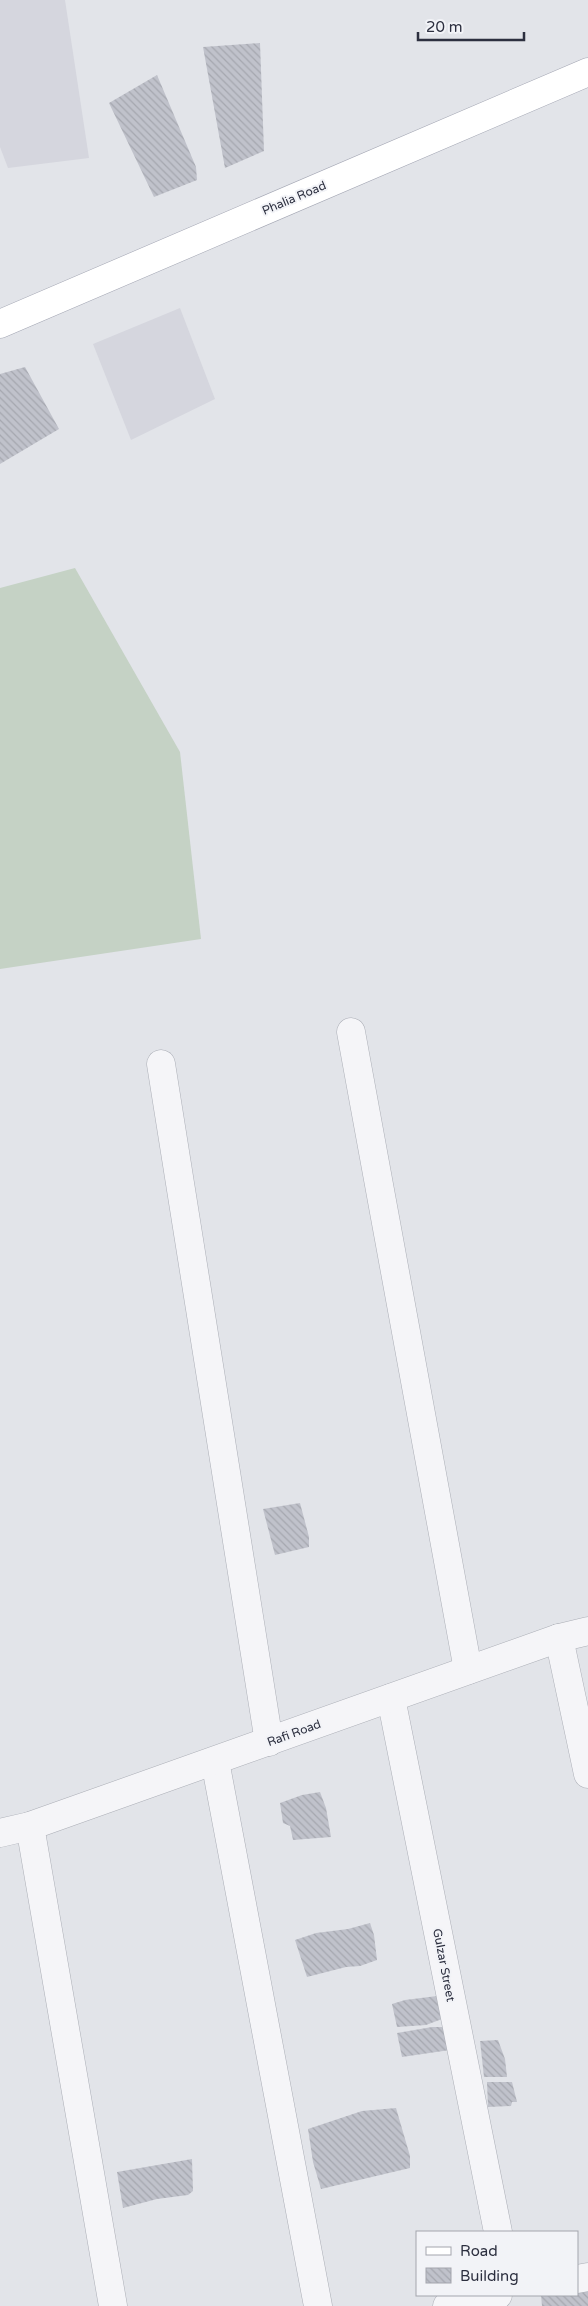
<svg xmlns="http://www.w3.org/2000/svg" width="588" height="2306" viewBox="0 0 588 2306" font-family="'Varela Round',sans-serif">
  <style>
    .built { fill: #d5d6de }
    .grass { fill: #c5d2c5 }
    .building { fill: url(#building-back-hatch) }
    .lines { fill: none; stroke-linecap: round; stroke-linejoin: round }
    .street-casing { stroke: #abaeb6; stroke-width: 29 }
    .primary-casing { stroke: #a3a6b3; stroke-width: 29 }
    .street { stroke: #f5f5f8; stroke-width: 28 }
    .primary { stroke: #fff; stroke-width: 28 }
    .labels { text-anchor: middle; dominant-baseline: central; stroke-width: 4; stroke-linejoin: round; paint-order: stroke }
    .street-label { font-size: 12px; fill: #2c2f3f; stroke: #f2f3f7 }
  </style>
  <defs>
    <pattern id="building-back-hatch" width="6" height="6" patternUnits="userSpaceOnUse" patternTransform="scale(1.25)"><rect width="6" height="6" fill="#c0c2cb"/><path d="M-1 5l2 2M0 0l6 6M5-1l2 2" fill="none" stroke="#a5a7af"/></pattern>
  </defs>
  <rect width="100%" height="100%" fill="#e2e4e9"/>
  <!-- built -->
  <g class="built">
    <path d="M0,0H65L89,158L8,168L0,147Z"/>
    <path d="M180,308L215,399L131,440L93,344Z"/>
  </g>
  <!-- grass -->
  <path class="grass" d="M75,568L180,752L201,939L0,969V588Z"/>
  <!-- building -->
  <g class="building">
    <path d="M260,43L264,151L225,168L203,47Z"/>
    <path d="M157,75L196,167L197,180L154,197L109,103Z"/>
    <path d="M25,367L59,429L0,464V374Z"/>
    <path d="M300,1503L309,1537V1547L275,1555L263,1509Z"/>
    <path d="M320,1792L326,1808L331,1837L293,1840L290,1826L283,1823L280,1803L302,1795Z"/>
    <path d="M370,1923L374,1935L377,1960L360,1966L346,1967L307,1977L295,1940L316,1933L348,1929Z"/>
    <path d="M437,1996L442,2019L426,2025L397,2027L392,2004L405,2000Z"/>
    <path d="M432,2027H447L450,2050L402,2057L397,2033Z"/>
    <path d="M498,2040L505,2059L507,2077H484L480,2041Z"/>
    <path d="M487,2082H512L517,2102H512L511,2106L488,2107Z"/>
    <path d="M396,2108L410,2156V2168L321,2189L313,2162L308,2129L362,2111Z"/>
    <path d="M192,2159L193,2191L188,2195L157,2199L123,2208L117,2172Z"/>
    <path d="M588,2286V2306H542L541,2295H577V2287Z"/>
  </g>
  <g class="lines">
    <defs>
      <g id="street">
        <path d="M351,1032L468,1670"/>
        <path d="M161,1064L269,1742"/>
        <path d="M559,1638L588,1774"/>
        <path d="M391,1698L498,2232"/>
        <path d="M215,1761L318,2306"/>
        <path d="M30,1826L113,2306"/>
        <path d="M0,1833L30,1826L559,1638L588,1631"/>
        <path d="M577,2279L588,2277"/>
        <path d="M447,2306L498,2295"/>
      </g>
      <path id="primary" d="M0,324L588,72"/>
    </defs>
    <!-- street casing -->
    <use href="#street" class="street-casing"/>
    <!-- primary casing -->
    <use href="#primary" class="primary-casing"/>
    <!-- street -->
    <use href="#street" class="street"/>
    <!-- primary -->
    <use href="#primary" class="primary"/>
  </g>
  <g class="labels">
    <!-- street labels -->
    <g class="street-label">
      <text transform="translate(294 198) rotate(-23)">Phalia Road</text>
      <text transform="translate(294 1733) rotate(-20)">Rafi Road</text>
      <text transform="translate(444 1965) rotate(79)">Gulzar Street</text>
    </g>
  </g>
  <!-- legend -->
  <rect x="416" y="2231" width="162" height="65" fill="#f2f3f7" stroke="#a3a5ad"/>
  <rect x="426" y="2247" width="25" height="8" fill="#ffffff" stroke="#a3a5ad"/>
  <text x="460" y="2256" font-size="15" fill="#2c2f3f">Road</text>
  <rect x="426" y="2268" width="25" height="15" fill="url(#building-back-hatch)" stroke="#a3a5ad"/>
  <text x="460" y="2281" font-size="15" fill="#2c2f3f">Building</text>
  <!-- scale -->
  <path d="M418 32v8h106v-8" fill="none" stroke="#2c2f3f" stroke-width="2.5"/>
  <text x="426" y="32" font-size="15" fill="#2c2f3f" stroke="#f2f3f7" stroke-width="4" paint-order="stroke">20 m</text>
</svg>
